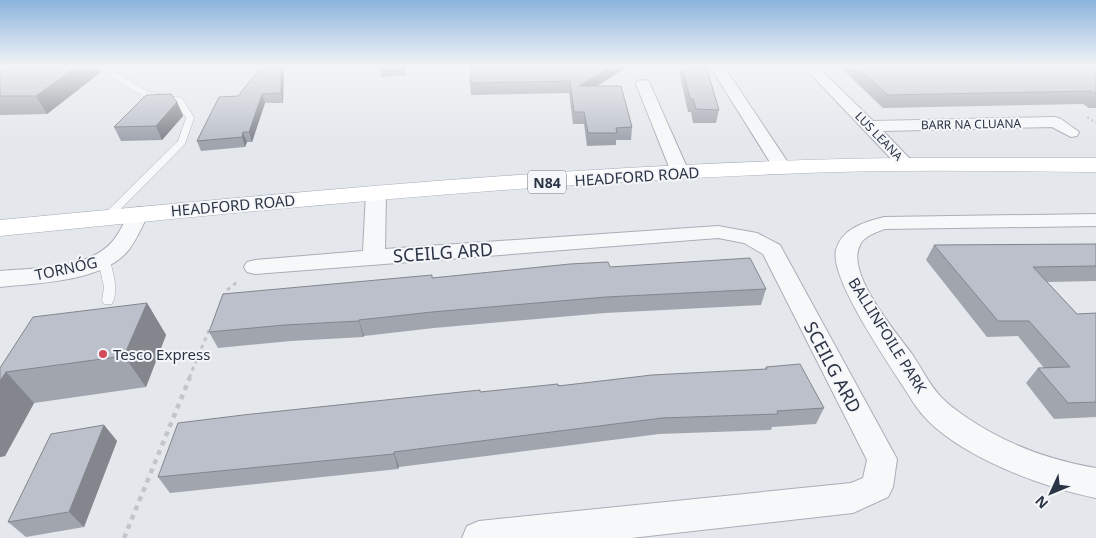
<svg xmlns="http://www.w3.org/2000/svg" width="1096" height="538" viewBox="0 0 1096 538" font-family="'Noto Sans',sans-serif">
  <style>
    .lines { fill: none; stroke-linecap: round; stroke-linejoin: round }
    .lane-casing { stroke: #a9aeb7; stroke-width: 1 }
    .street-casing { stroke: #a9aeb7; stroke-width: 2 }
    .primary-casing { stroke: #a3abb8; stroke-width: 1 }
    .path-far2 { stroke: #c2c5cb; stroke-width: 2; stroke-dasharray: 2.5 2.5; stroke-linecap: butt }
    .path-far1 { stroke: #c2c5cb; stroke-width: 3; stroke-dasharray: 4 4; stroke-linecap: butt }
    .path { stroke: #c2c5cb; stroke-width: 4.5; stroke-dasharray: 5 5; stroke-linecap: butt }
    .lane { fill: #f7f8fa; fill-rule: evenodd }
    .street { fill: #f7f8fa; fill-rule: evenodd }
    .primary { fill: #fff; fill-rule: evenodd }
    .wall { fill: #a1a5ae }
    .shaded-wall { fill: #83868d }
    .building { fill: #bbc0ca; stroke: #83868d }
    .poi-dot { fill: #d1495b; stroke: #f4f6f9; stroke-width: 2 }
    .labels { text-anchor: middle; dominant-baseline: central; stroke-width: 4; stroke-linejoin: round; paint-order: stroke }
    .far-street-label { font-size: 12px; fill: #2b3445; stroke: #f4f6f9 }
    .shield { fill: #f4f6f9; stroke: #676e7b; stroke-width: 1 }
    .shield-label { font-size: 14px; font-weight: bold; fill: #2b3445 }
    .street-label { font-size: 15px; fill: #2b3445; stroke: #f4f6f9 }
    .poi-label { font-size: 15px; fill: #2b3445; stroke: #f4f6f9; text-anchor: start }
    .near-street-label { font-size: 18px; fill: #2b3445; stroke: #f4f6f9 }
  </style>
  <rect width="100%" height="100%" fill="#e4e7ec"/>
  <g class="lines">
    <defs>
      <g id="lane">
        <path d="M110,72H116L148,92L182,98L194,118L185,144L111,219H103L102,217L103,215L178,141L186,118L176,102L143,96L110,76Z"/>
        <path d="M104,256L110,260C113,274 119,290 112,304H104L102,301L104,287L98,260Z"/>
      </g>
      <g id="street">
        <path d="M803,66H817L873,121L1055,117L1061,119L1079,132L1077,136L1071,137L1052,127L883,131L915,164L912,168L906,169L900,168Z"/>
        <path d="M720,67L725,68L791,167L788,171L782,172L776,171L773,167L713,71Z"/>
        <path d="M643,80L648,81L650,84L689,172L686,176L680,178L674,176L671,172L636,84L638,81Z"/>
        <path d="M376,187L383,189L386,193L385,249L718,226L757,233L780,245L897,459L893,487L888,497L853,513L631,538H462L467,526L479,521L851,483L863,478L867,460L763,254L744,243L718,238L255,274L247,272L244,267L247,262L255,260L363,251L366,193L369,189Z"/>
        <path d="M139,207L146,209L149,213C142,226 136,242 126,253C99,282 37,283 0,287V271C33,268 89,269 112,242C120,233 125,219 132,209Z"/>
        <path d="M1096,214V226L885,229C877,232 864,236 860,245C845,273 896,332 912,354C922,369 930,386 942,398C948,404 956,410 963,415C1003,443 1048,460 1096,468V498C1041,487 947,453 915,405C897,375 829,281 836,250C842,228 865,222 884,217Z"/>
      </g>
      <path id="primary" d="M899,158H1096V172C991,171 886,169 781,174C520,184 260,210 0,236V220C299,192 599,162 899,158Z"/>
    </defs>
    <!-- lane casing -->
    <use href="#lane" class="lane-casing"/>
    <!-- street casing -->
    <use href="#street" class="street-casing"/>
    <!-- primary casing -->
    <use href="#primary" class="primary-casing"/>
    <!-- path-far2 -->
    <path class="path-far2" d="M1087,117L1096,123"/>
    <!-- path-far1 -->
    <g class="path-far1">
      <path d="M223,297L226,291L237,282"/>
      <path d="M189,378L210,328"/>
    </g>
    <!-- path -->
    <path class="path" d="M124,538L190,377"/>
    <!-- lane -->
    <use href="#lane" class="lane"/>
    <!-- street -->
    <use href="#street" class="street"/>
    <!-- primary -->
    <use href="#primary" class="primary"/>
  </g>
  <!-- wall -->
  <g class="wall">
    <path d="M0,66H98L101,72L47,114L0,115Z"/>
    <path d="M262,66H284L283,103H265L252,142H247L245,147L201,151L197,141L238,96Z"/>
    <path d="M406,66V75L381,77L380,70Z"/>
    <path d="M472,66L596,86L632,127L631,140H616V145L587,146L584,124H573L569,93L471,95L470,83Z"/>
    <path d="M678,66H706L719,110L716,123H693L691,112H688Z"/>
    <path d="M839,66H1096V108H1089L1083,104L883,108Z"/>
    <path d="M177,102L183,116L162,140L121,141L114,127Z"/>
    <path d="M1096,244V281L1047,282L1077,314L1096,313V417L1054,419L1026,383L1038,368H1044L1018,336L987,337L926,260L934,245Z"/>
    <path d="M610,267L766,289L761,305L605,313L434,328L364,336L363,337L291,341L218,348L209,332L433,278Z"/>
    <path d="M147,303L166,335L146,387L34,403L5,456L0,457V368Z"/>
    <path d="M766,367L824,408L816,424L772,427L771,430L659,434L399,467L398,469L170,493L158,477L480,392L765,369Z"/>
    <path d="M104,425L117,441L84,527L26,537L8,522Z"/>
  </g>
  <!-- shaded-wall -->
  <g class="shaded-wall">
    <path d="M77,66H98L101,72L47,114L36,96Z"/>
    <path d="M281,66H284L283,103L281,93Z"/>
    <path d="M612,66H629L578,98L579,86Z"/>
    <path d="M262,94L265,103L252,142L249,132Z"/>
    <path d="M177,102L183,116L162,140L156,126Z"/>
    <path d="M243,132L247,142L245,147L242,137Z"/>
    <path d="M147,303L166,335L146,387L124,356Z"/>
    <path d="M359,320L364,336L363,337L359,321Z"/>
    <path d="M6,372L34,403L5,456L0,457V381Z"/>
    <path d="M104,425L117,441L84,527L69,512Z"/>
    <path d="M394,452L399,467L398,469L394,454Z"/>
  </g>
  <!-- building -->
  <g class="building">
    <path d="M0,66H77L36,96H0Z"/>
    <path d="M262,66H281V93L262,94L249,132H243L242,137L197,141L219,97L238,96Z"/>
    <path d="M380,66H405V69L380,70Z"/>
    <path d="M472,66H612L579,86H621L632,127L616,128L617,133H588L584,112H574L570,81L470,83Z"/>
    <path d="M682,66H706L719,110L696,109L693,99H690Z"/>
    <path d="M856,66H1096V94L1092,91L888,95Z"/>
    <path d="M171,94L177,102L156,126L114,127L146,95Z"/>
    <path d="M1096,244V266L1033,267L1077,314L1096,313V402L1068,403L1038,368L1070,367L1029,321H998L934,245Z"/>
    <path d="M750,258L766,289L606,297L432,312L359,320V321L285,325L209,332L223,294L432,275V278L570,264L608,262L610,267Z"/>
    <path d="M147,303L124,356L6,372L0,381V368L33,317Z"/>
    <path d="M800,364L824,408L777,411L778,414L662,418L394,452V454L158,477L178,423L243,415L480,390V392L558,384V386L652,375L767,369L766,367Z"/>
    <path d="M104,425L69,512L8,522L51,434Z"/>
  </g>
  <!-- sky -->
  <linearGradient id="sky" x2="0" y2="1"><stop stop-color="#8bb4dd"/><stop offset="0.47" stop-color="#f3f4f6"/><stop offset="1" stop-color="#f3f4f6" stop-opacity="0"/></linearGradient>
  <rect width="1096" height="141" fill="url(#sky)"/>
  <!-- markers -->
  <circle class="poi-dot" cx="103" cy="354" r="5"/>
  <g class="labels">
    <!-- far-street labels -->
    <g class="far-street-label">
      <text transform="translate(971 124) rotate(-1)">BARR NA CLUANA</text>
      <text transform="translate(879 136) rotate(46)">LUS LEANA</text>
    </g>
    <!-- shield labels -->
    <rect class="shield" x="528" y="170.5" width="38" height="23" rx="4"/>
    <g class="shield-label">
      <text x="547" y="182">N84</text>
    </g>
    <!-- street labels -->
    <g class="street-label">
      <text transform="translate(637 176) rotate(-4)">HEADFORD ROAD</text>
      <text transform="translate(233 205) rotate(-5)">HEADFORD ROAD</text>
      <text transform="translate(66 268) rotate(-12)">TORNÓG</text>
      <text transform="translate(888 335) rotate(58)">BALLINFOILE PARK</text>
    </g>
    <!-- poi labels -->
    <g class="poi-label">
      <text x="113" y="354">Tesco Express</text>
    </g>
    <!-- near-street labels -->
    <g class="near-street-label">
      <text transform="translate(443 252) rotate(-4)">SCEILG ARD</text>
      <text transform="translate(833 367) rotate(62)">SCEILG ARD</text>
    </g>
  </g>
  <!-- north arrow -->
  <g transform="translate(1051 493) rotate(226)" stroke="#f4f6f9" stroke-width="4" paint-order="stroke">
  <path d="M0-4L9 19L0 12L-9 19Z" fill="#2b3445"/>
  <text y="-8" font-size="14" font-weight="bold" text-anchor="middle" fill="#2b3445">N</text>
  </g>
</svg>
